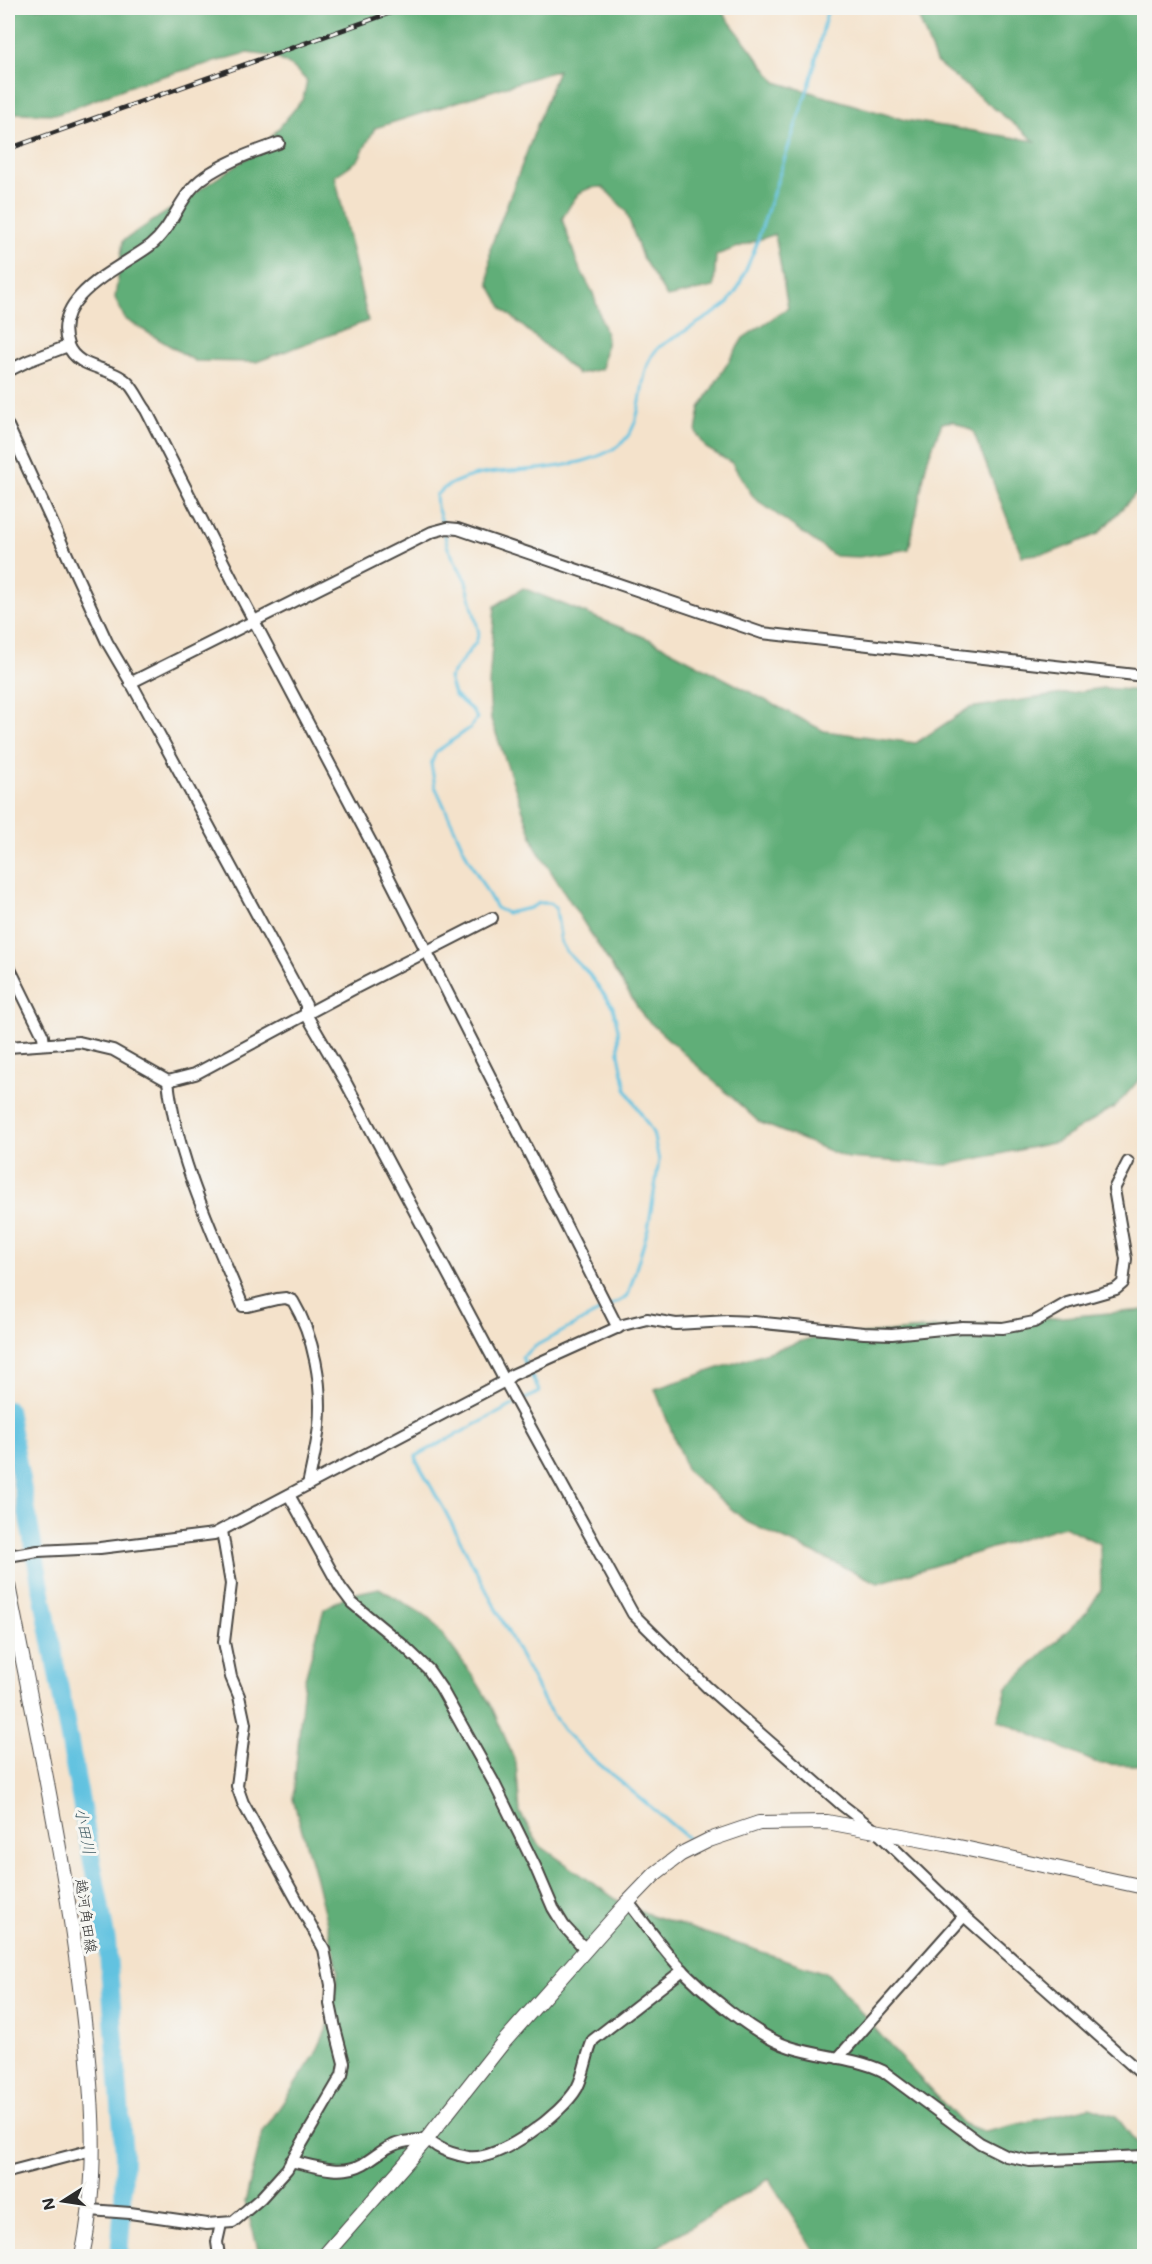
<svg xmlns="http://www.w3.org/2000/svg" width="1152" height="2264" viewBox="0 0 1152 2264" font-family="Mali,'Klee One',sans-serif">
  <style>
    .forest { fill: #61ae78; stroke: #466c52; stroke-width: 1.5 }
    .lines { fill: none; stroke-linecap: round; stroke-linejoin: round }
    .stream { stroke: #62c2e0; stroke-width: 3 }
    .river { stroke: #62c2e0; stroke-width: 18 }
    .street-casing { stroke: #494643; stroke-width: 14 }
    .secondary-casing { stroke: #494643; stroke-width: 16 }
    .street { stroke: #fff; stroke-width: 10 }
    .secondary { stroke: #fff; stroke-width: 14 }
    .rail-casing { stroke: #2b2b2b; stroke-width: 5 }
    .rail { stroke: #f6f6f2; stroke-width: 3; stroke-dasharray: 9; stroke-linecap: butt }
    .labels { text-anchor: middle; dominant-baseline: central; stroke-width: 6; stroke-linejoin: round; paint-order: stroke }
    .street-label { font-size: 15px; fill: #2b2b2b; stroke: #f6f6f2 }
    .water-label { font-size: 16px; font-style: italic; fill: #3c5861; stroke: #f6f6f2 }
  </style>
  <rect width="100%" height="100%" fill="#f6f6f2"/>
  <filter id="ink" filterUnits="userSpaceOnUse"><feTurbulence type="fractalNoise" baseFrequency=".0167" numOctaves="2"/><feDisplacementMap in="SourceGraphic" scale="12" xChannelSelector="R" yChannelSelector="G"/><feConvolveMatrix kernelMatrix="1 2 1 2 8 2 1 2 1" color-interpolation-filters="sRGB"/></filter>
  <filter id="wash" filterUnits="userSpaceOnUse"><feTurbulence type="fractalNoise" baseFrequency=".008" numOctaves="4" result="noise"/><feDisplacementMap in="SourceGraphic" scale="24" xChannelSelector="R" yChannelSelector="G"/><feGaussianBlur stdDeviation="1.35" result="paint"/><feColorMatrix in="noise" values="0 0 0 0 0 0 0 0 0 0 0 0 0 0 0 0 0 1.4 0 .05"/><feComposite in="paint" operator="in"/></filter>
  <g filter="url(#wash)">
    <rect width="100%" height="100%" fill="#f4e2cb"/>
    <!-- forest -->
    <g class="forest">
      <path d="M8,8H719L776,82L905,120L1035,141L936,62L915,8H1144V485L1098,534L1053,552L1022,556L973,431L953,421L942,423L927,461L909,549L859,557L835,556L754,498L732,463L706,448L696,432L700,408L743,338L788,308L775,234L716,255L714,287L667,297L642,257L626,211L603,187C577,187 575,198 562,219L578,265L593,293L607,338L602,369L578,374L503,309L489,284L490,249L558,70L375,128L358,160L335,176L368,321L256,362L195,361L125,319L115,298L123,241L262,148L303,99L307,81L293,67L273,56L247,53L138,83L58,114L12,113L8,110Z"/>
      <path d="M523,588L649,639L824,731L916,743L969,708L1103,688L1144,691V1074L1116,1106L1057,1142L947,1165L847,1158L759,1122L644,1017L536,848L491,719L489,685L495,606Z"/>
      <path d="M1144,1310V1763L1137,1765L1099,1764L998,1720L1007,1688L1086,1613L1101,1590L1100,1544L1064,1526L878,1583L747,1522L687,1471L655,1389L808,1339Z"/>
      <path d="M379,1588L431,1619L473,1676L491,1705L516,1763L520,1813L539,1845L627,1907L828,1974L896,2053L962,2123L985,2132L1090,2107L1116,2116L1144,2153V2256H818L769,2179L643,2256H260L245,2202L263,2132L315,2055L333,2015L338,1969L315,1875L293,1799L304,1682L324,1609L348,1595Z"/>
    </g>
    <g class="lines">
      <!-- stream -->
      <g class="stream">
        <path d="M443,525L437,507L436,495C460,472 495,472 526,470C556,468 593,463 618,446C650,423 633,372 659,347L716,312L727,304L738,288L754,251L811,79L828,8"/>
        <path d="M444,532L448,548L466,581L479,633L476,642L449,678L454,695L472,710L477,718L470,728L436,752L431,764L435,786L468,858L496,908L507,913L530,908L539,903H550L556,909L561,942L566,951L589,974L613,1007L618,1029L619,1054L626,1089L653,1133L659,1160L656,1181L648,1229L629,1292L625,1298L537,1345L522,1357L526,1365"/>
        <path d="M521,1401L540,1392L529,1371"/>
        <path d="M515,1404L416,1456L417,1462L444,1509L546,1705L565,1732L586,1753L694,1843"/>
      </g>
      <!-- river -->
      <path class="river" d="M8,1410L107,1942L124,2155L123,2203L119,2256"/>
    </g>
  </g>
  <g filter="url(#ink)">
    <g class="lines">
      <defs>
        <g id="street">
          <path d="M279,143C253,152 213,166 194,186C177,204 171,229 151,245C121,268 50,296 68,345C77,370 112,366 128,383C135,390 140,402 146,410L235,585L373,846L618,1328"/>
          <path d="M8,371L28,361L68,346"/>
          <path d="M8,426L107,642L134,688L306,1005V1014L345,1081L505,1381L633,1614L707,1687L842,1805L877,1832L964,1916L1144,2076"/>
          <path d="M130,683L432,532L447,528L458,529L762,633L1144,676"/>
          <path d="M8,965L43,1036L44,1044"/>
          <path d="M8,1047L79,1042L113,1050L168,1081L195,1074L355,988L492,918"/>
          <path d="M168,1081C177,1160 213,1233 243,1306H248L277,1299L286,1298L293,1301C314,1336 323,1385 319,1426C317,1446 312,1465 308,1485"/>
          <path d="M289,1495L340,1587L352,1603L404,1646L428,1669L441,1688L494,1783L535,1866L553,1908L564,1926L586,1950"/>
          <path d="M8,1556L38,1551L100,1548L214,1534L505,1381L512,1375L623,1325L647,1319L676,1324L728,1321L754,1322L864,1333L892,1334L962,1327L1003,1328L1034,1322L1067,1303L1116,1289L1123,1283L1126,1259L1114,1189L1128,1162"/>
          <path d="M628,1902C644,1922 659,1944 676,1963C701,1990 755,2036 790,2047C820,2057 854,2057 883,2071L980,2143L1006,2156L1030,2161L1144,2156"/>
          <path d="M838,2058L964,1916"/>
          <path d="M291,2161C313,2166 342,2176 363,2164C376,2156 388,2145 403,2142C410,2141 420,2139 426,2140C430,2141 435,2145 438,2147C448,2153 458,2155 468,2157C499,2162 563,2113 577,2088C585,2073 586,2055 593,2040L683,1970"/>
          <path d="M8,2172L92,2150"/>
          <path d="M90,2210L130,2213L207,2224L233,2222L261,2198L287,2169L342,2075L344,2063L335,2028L330,2004L331,1985L324,1949L243,1803L237,1786L245,1724L239,1696L231,1677L224,1642L231,1584L222,1531"/>
          <path d="M219,2256L217,2242L221,2224"/>
        </g>
        <g id="secondary">
          <path d="M8,1585C35,1724 66,1863 82,2004C92,2087 100,2174 82,2256"/>
          <path d="M324,2256L426,2140L502,2044L628,1902L656,1873L681,1854L709,1840L759,1823L827,1822L945,1844L1144,1887"/>
        </g>
      </defs>
      <!-- street casing -->
      <use href="#street" class="street-casing"/>
      <!-- secondary casing -->
      <use href="#secondary" class="secondary-casing"/>
      <!-- street -->
      <use href="#street" class="street"/>
      <!-- secondary -->
      <use href="#secondary" class="secondary"/>
      <defs>
        <path id="rail" d="M8,149L404,8"/>
      </defs>
      <!-- rail casing -->
      <use href="#rail" class="rail-casing"/>
      <!-- rail -->
      <use href="#rail" class="rail"/>
    </g>
  </g>
  <g class="labels">
    <!-- street labels -->
    <g class="street-label">
      <text transform="translate(87 1916) rotate(82)">越河角田線</text>
    </g>
    <!-- water labels -->
    <g class="water-label">
      <text transform="translate(86 1831) rotate(79)">小田川</text>
    </g>
  </g>
  <!-- margin -->
  <rect width="1152" height="2264" fill="none" stroke="#f6f6f2" stroke-width="30"/>
  <!-- north arrow -->
  <g transform="translate(63 2201) rotate(258)" stroke="#f6f6f2" stroke-width="4.5" paint-order="stroke">
  <path d="M0-4.5L10 22L0 15L-10 22Z" fill="#2b2b2b"/>
  <text y="-9" font-size="16" font-weight="bold" text-anchor="middle" fill="#2b2b2b">N</text>
  </g>
</svg>
